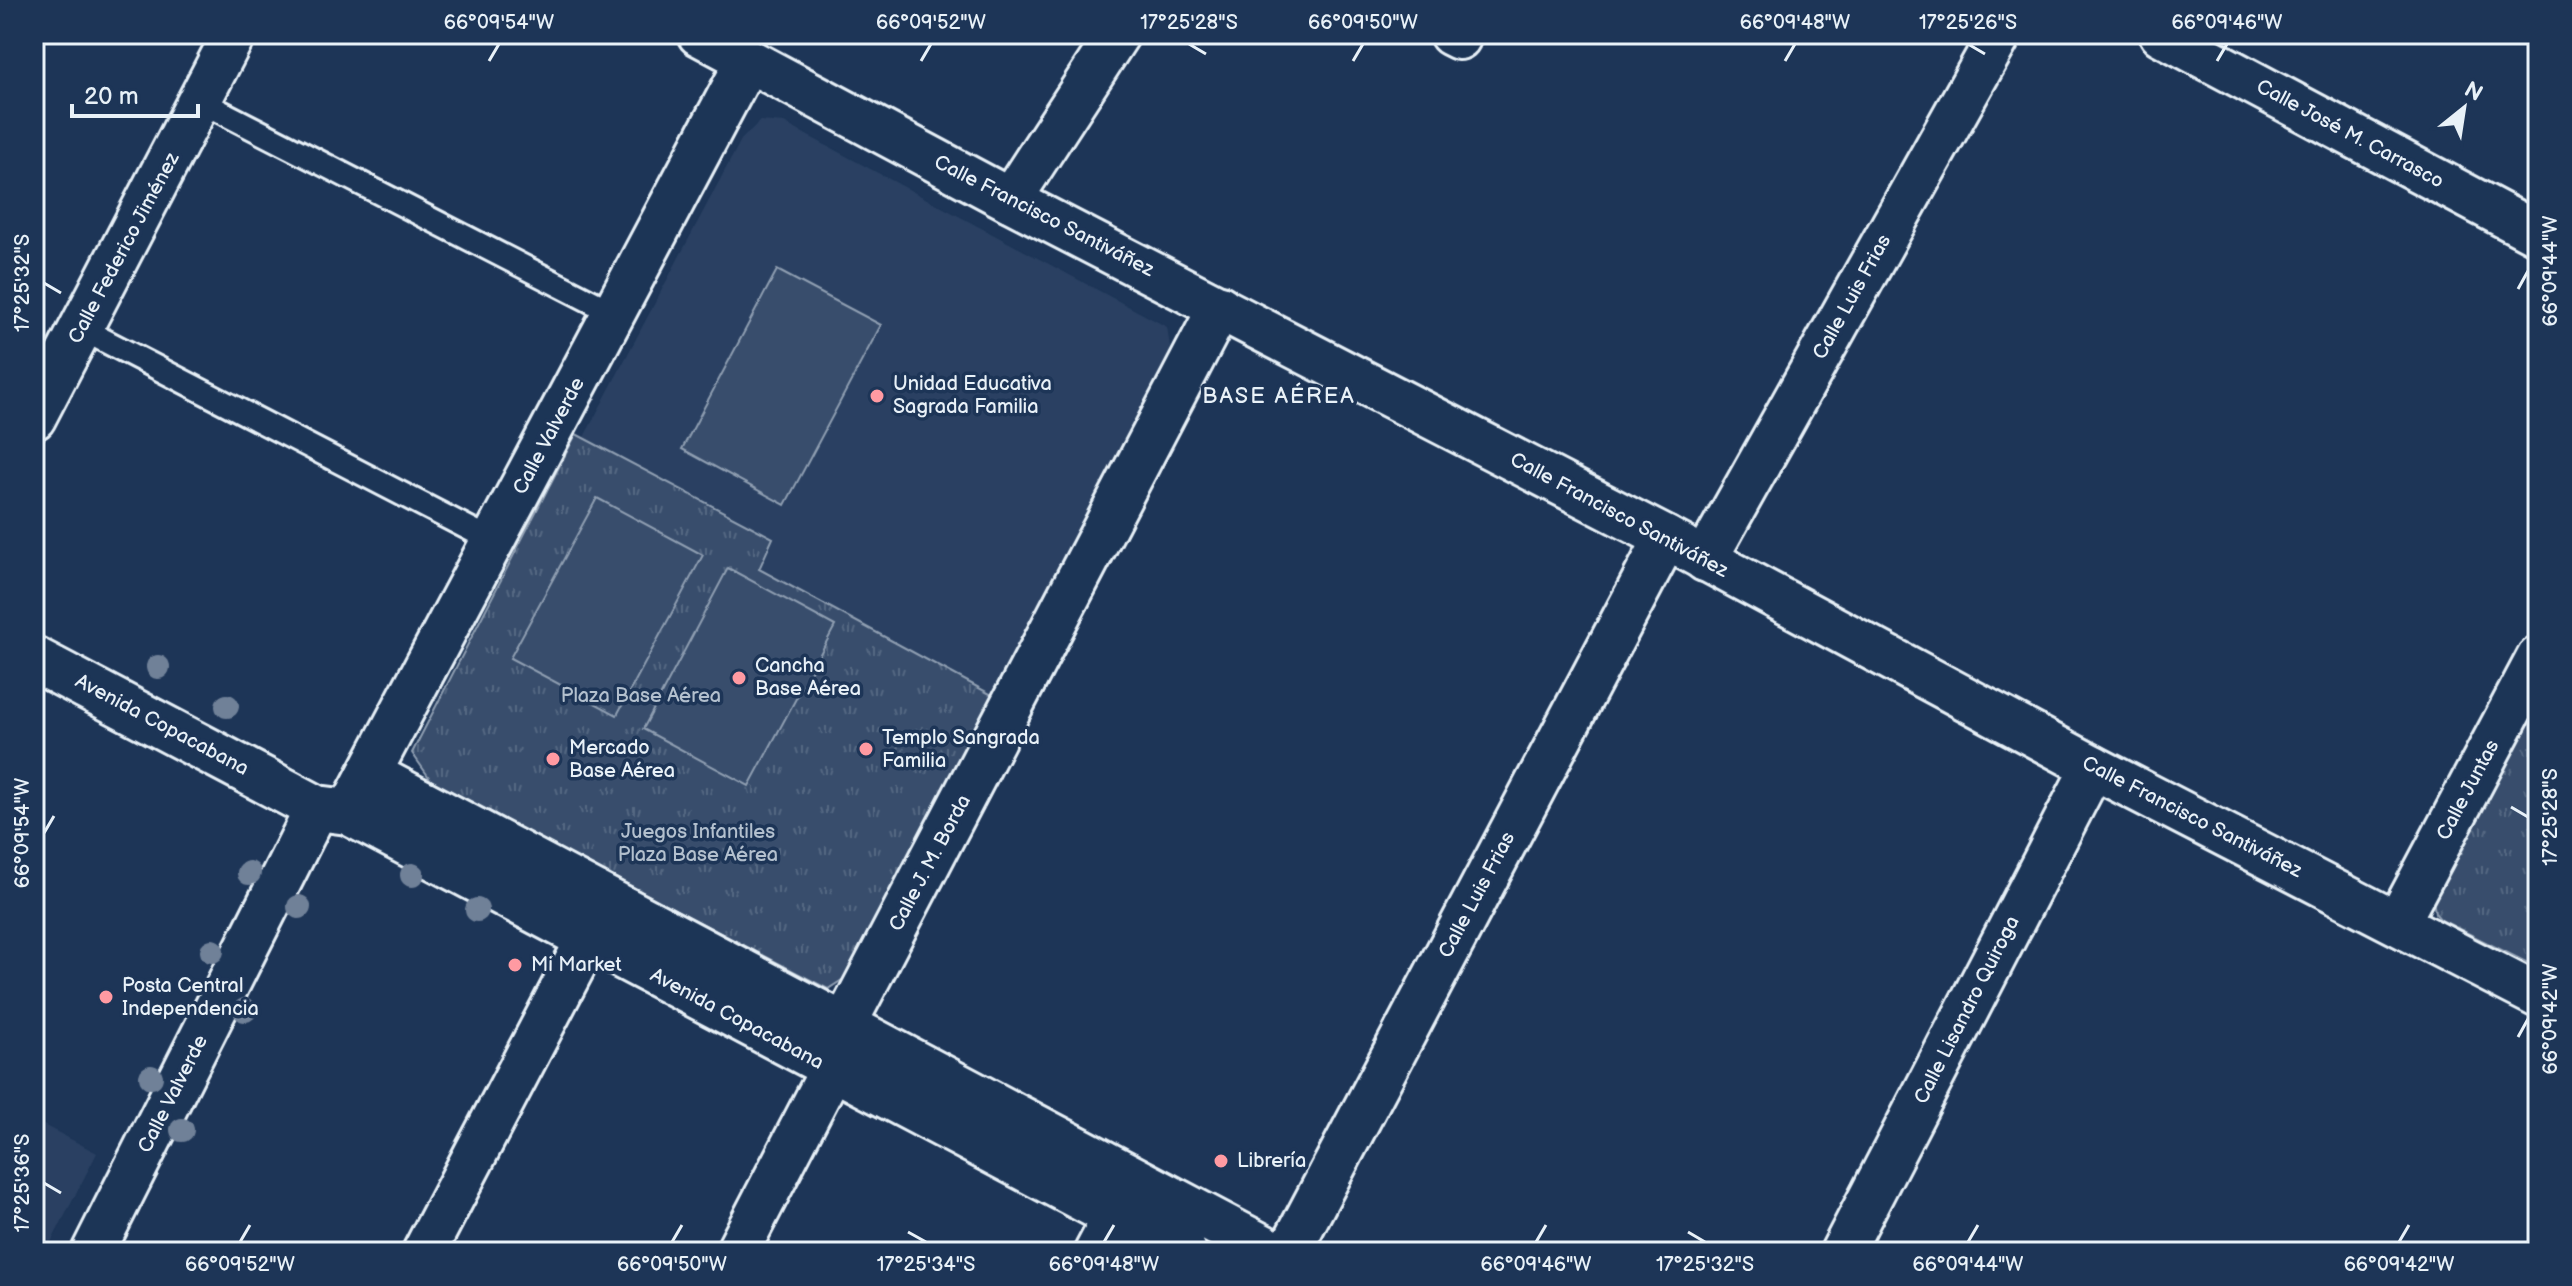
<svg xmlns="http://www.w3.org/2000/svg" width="2572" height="1286" viewBox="0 0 2572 1286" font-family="'Balsamiq Sans',sans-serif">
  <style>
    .built { fill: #2a4162 }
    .park { fill: url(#park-tufts); stroke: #909fb2; stroke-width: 2 }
    .pitch { fill: #374d6c; stroke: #909fb2; stroke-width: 2 }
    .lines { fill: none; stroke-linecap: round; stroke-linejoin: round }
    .lane-casing { stroke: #e8f1f8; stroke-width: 28 }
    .street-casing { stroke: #e8f1f8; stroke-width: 48 }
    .secondary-casing { stroke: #e8f1f8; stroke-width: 50 }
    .lane { stroke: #1d3557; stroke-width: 22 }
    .street { stroke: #1d3557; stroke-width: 42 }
    .secondary { stroke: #1d3557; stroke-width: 44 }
    .tree { fill: #708198 }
    .ticks { fill: none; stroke: #e8f1f8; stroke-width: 3 }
    .poi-dot { fill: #ff9aa2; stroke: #1d3557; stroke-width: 3 }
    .labels { text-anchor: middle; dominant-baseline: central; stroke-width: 7; stroke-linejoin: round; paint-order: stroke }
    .street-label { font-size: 20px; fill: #e8f1f8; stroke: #1d3557 }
    .poi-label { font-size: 20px; fill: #e8f1f8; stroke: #1d3557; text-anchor: start }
    .park-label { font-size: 20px; fill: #b3c0ce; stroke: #1d3557 }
    .neighbourhood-label { font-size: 22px; letter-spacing: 2px; fill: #e8f1f8; stroke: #1d3557 }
    .neatline { fill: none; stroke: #e8f1f8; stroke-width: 3 }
    .ticks-label { font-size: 20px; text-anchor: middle; fill: #e8f1f8 }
  </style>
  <defs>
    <pattern id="park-tufts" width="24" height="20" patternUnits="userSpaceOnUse" patternTransform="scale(2)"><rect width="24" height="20" fill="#374d6c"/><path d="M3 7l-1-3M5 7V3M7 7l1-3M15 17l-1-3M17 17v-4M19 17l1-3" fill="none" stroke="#546782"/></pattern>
  </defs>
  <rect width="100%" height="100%" fill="#1d3557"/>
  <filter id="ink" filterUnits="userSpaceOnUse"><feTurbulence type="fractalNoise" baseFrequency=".0125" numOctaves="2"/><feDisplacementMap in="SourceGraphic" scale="16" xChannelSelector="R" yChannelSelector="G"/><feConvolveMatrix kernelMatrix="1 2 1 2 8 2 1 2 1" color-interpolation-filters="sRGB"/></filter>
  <g filter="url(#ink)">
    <!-- built -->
    <g class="built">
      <path d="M760,121L784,123L1167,327L1171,354L992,695L759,569L773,538L583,439L741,140Z"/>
      <path d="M34,1120L97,1153L46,1252H34Z"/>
    </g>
    <!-- park -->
    <g class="park">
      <path d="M576,434L773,538L759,569L992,695L845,978L828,989L433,783L412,753Z"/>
      <path d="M2538,687V968L2441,920L2435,913L2432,892Z"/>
    </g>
    <!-- pitch -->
    <g class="pitch">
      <path d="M777,270L881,325L785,505L682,449Z"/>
      <path d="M597,498L703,555L617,715L510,658Z"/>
      <path d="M728,568L835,626L749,786L643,729Z"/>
    </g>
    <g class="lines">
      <defs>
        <g id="lane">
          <path d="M200,101L614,313"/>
          <path d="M82,329L493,541"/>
        </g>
        <g id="street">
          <path d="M699,34L1010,200L1666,538L2093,767L2538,996"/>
          <path d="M1451,34L1459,38"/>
          <path d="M2161,34L2538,234"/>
          <path d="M1010,200L1118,34"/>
          <path d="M34,418L234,34"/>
          <path d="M1705,560L2000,34"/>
          <path d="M353,804L748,60"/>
          <path d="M2398,922L2538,658"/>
          <path d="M93,1252L317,808"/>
          <path d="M424,1252L588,939"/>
          <path d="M737,1252L832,1069L844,1026L1220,307"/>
          <path d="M1096,1252L1131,1186"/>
          <path d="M1289,1252L1666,538"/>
          <path d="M1842,1252L2093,767"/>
        </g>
        <g id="secondary">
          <path d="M34,659L317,808L348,812L1184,1252"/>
          <path d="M370,775L1272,1252"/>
        </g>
      </defs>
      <!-- lane casing -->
      <use href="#lane" class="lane-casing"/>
      <!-- street casing -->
      <use href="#street" class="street-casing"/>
      <!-- secondary casing -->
      <use href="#secondary" class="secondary-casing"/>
      <!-- lane -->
      <use href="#lane" class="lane"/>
      <!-- street -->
      <use href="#street" class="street"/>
      <!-- secondary -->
      <use href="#secondary" class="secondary"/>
    </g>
    <!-- trees -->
    <g class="tree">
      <circle cx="158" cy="667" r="12"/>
      <circle cx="227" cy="706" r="12"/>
      <circle cx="249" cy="873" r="12"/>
      <circle cx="412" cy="875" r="12"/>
      <circle cx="299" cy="907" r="12"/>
      <circle cx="477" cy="910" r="12"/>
      <circle cx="212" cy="951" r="12"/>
      <circle cx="245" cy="1010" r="12"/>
      <circle cx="151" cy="1077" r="12"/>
      <circle cx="182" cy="1130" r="12"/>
    </g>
  </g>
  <!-- ticks -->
  <path class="ticks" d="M1189,44L1206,54M1968,44L1985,54M489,61L499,44M921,61L931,44M1353,61L1363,44M1785,61L1795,44M2217,61L2227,44M44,283L61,293M2518,289L2528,271M2511,807L2528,817M44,833L54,816M2518,1037L2528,1019M44,1183L61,1193M908,1232L926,1242M1688,1232L1705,1242M240,1242L250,1225M672,1242L682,1225M1104,1242L1114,1225M1536,1242L1546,1225M1968,1242L1978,1225M2399,1242L2409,1225"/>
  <!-- markers -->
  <g class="poi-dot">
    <circle cx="877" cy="396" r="8"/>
    <circle cx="739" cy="678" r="8"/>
    <circle cx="866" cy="749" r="8"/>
    <circle cx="553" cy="759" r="8"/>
    <circle cx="515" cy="965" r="8"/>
    <circle cx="106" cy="997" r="8"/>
    <circle cx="1221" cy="1161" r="8"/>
  </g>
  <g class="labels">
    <!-- street labels -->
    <g class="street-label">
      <text transform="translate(2350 134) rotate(28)">Calle José M. Carrasco</text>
      <text transform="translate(1044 216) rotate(27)">Calle Francisco Santiváñez</text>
      <text transform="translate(124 248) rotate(-62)">Calle Federico Jiménez</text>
      <text transform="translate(1852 297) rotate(-61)">Calle Luis Frias</text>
      <text transform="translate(549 436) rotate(-62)">Calle Valverde</text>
      <text transform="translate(1619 515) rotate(28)">Calle Francisco Santiváñez</text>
      <text transform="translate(162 725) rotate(28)">Avenida Copacabana</text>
      <text transform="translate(2468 790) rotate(-62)">Calle Juntas</text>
      <text transform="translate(2192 817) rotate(27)">Calle Francisco Santiváñez</text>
      <text transform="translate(930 863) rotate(-62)">Calle J. M. Borda</text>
      <text transform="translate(1477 895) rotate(-62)">Calle Luis Frias</text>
      <text transform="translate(1967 1010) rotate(-63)">Calle Lisandro Quiroga</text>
      <text transform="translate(737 1019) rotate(28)">Avenida Copacabana</text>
      <text transform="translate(173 1094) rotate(-63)">Calle Valverde</text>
    </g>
    <!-- poi labels -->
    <g class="poi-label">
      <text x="893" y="384">Unidad Educativa<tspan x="893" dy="23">Sagrada Familia</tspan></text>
      <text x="755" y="666">Cancha<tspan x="755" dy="23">Base Aérea</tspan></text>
      <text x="882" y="738">Templo Sangrada<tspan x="882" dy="23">Familia</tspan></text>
      <text x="569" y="748">Mercado<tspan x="569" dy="23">Base Aérea</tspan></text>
      <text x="531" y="965">Mi Market</text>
      <text x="122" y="986">Posta Central<tspan x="122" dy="23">Independencia</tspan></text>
      <text x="1237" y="1161">Librería</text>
    </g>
    <!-- park labels -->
    <g class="park-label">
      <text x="641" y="696">Plaza Base Aérea</text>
      <text x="698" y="832">Juegos Infantiles<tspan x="698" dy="23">Plaza Base Aérea</tspan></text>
    </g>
    <!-- neighbourhood labels -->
    <g class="neighbourhood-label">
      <text x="1279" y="396">BASE AÉREA</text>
    </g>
  </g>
  <!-- margin -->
  <rect width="2572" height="1286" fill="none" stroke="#1d3557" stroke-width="88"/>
  <!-- north arrow -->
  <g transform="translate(2464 108) rotate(30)" stroke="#1d3557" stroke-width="6" paint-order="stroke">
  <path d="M0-6L14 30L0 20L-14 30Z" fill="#e8f1f8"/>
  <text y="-12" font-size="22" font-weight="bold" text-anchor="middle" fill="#e8f1f8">N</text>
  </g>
  <!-- scale -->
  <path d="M72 104v12h126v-12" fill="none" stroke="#e8f1f8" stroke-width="4"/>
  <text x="84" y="104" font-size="24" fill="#e8f1f8" stroke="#1d3557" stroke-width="6" paint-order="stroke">20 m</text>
  <rect x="44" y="44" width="2484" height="1198" class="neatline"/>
  <g class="ticks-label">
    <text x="499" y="29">66°09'54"W</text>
    <text x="931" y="29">66°09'52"W</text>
    <text x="1189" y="29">17°25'28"S</text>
    <text x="1363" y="29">66°09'50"W</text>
    <text x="1795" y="29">66°09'48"W</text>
    <text x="1968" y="29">17°25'26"S</text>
    <text x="2227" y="29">66°09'46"W</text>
    <text transform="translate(2550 271) rotate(-90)" y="7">66°09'44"W</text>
    <text transform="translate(22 283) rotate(-90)" y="7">17°25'32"S</text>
    <text transform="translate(2550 817) rotate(-90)" y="7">17°25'28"S</text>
    <text transform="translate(22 833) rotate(-90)" y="7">66°09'54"W</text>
    <text transform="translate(2550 1019) rotate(-90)" y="7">66°09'42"W</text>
    <text transform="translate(22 1183) rotate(-90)" y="7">17°25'36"S</text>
    <text x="240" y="1271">66°09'52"W</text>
    <text x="672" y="1271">66°09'50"W</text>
    <text x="926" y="1271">17°25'34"S</text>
    <text x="1104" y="1271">66°09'48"W</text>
    <text x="1536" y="1271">66°09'46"W</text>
    <text x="1705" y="1271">17°25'32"S</text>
    <text x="1968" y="1271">66°09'44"W</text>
    <text x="2399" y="1271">66°09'42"W</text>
  </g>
</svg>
